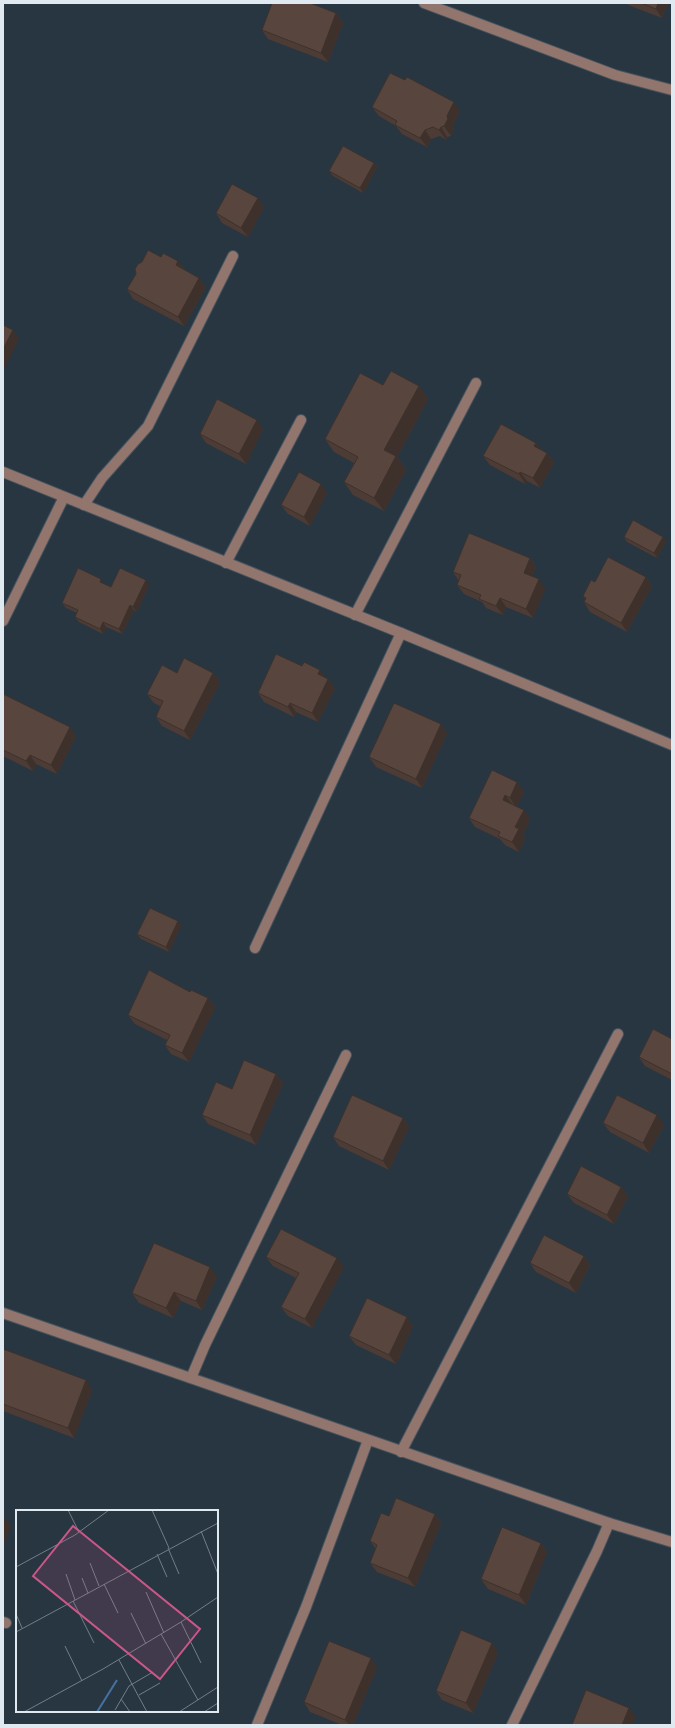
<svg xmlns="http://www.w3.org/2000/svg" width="675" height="1728" viewBox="0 0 675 1728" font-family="'Source Sans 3',sans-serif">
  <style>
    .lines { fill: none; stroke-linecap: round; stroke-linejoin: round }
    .minor-casing { stroke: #45535e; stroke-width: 12 }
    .minor { stroke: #92756c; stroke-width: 10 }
    .wall { fill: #4c3c35 }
    .shaded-wall { fill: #3e312b }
    .building { fill: #58463e; stroke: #3e312b }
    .inset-river { fill: none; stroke: #46719f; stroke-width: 2 }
    .inset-road { fill: none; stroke: #727e88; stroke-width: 1 }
    .view { fill: #cb5788; fill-opacity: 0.15; stroke: #cb5788; stroke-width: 2 }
    .inset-edge { fill: none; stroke: #e0e9f0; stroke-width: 2 }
  </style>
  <rect width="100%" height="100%" fill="#283642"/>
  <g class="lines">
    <defs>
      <g id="minor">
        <path d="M424,3L615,75L672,90"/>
        <path d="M3,472L401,633L672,745"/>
        <path d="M84,505L102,478L148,426L233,256"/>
        <path d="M226,563L301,420"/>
        <path d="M355,615L476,383"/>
        <path d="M3,621L64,497"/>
        <path d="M255,948L401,633"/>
        <path d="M3,1313L609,1523L597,1551L512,1725"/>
        <path d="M191,1378L205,1345L346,1055"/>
        <path d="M401,1452L618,1034"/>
        <path d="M609,1523L672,1542"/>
        <path d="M3,1622L6,1623"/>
        <path d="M257,1725L306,1607L368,1440"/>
      </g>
    </defs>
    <!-- minor casing -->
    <use href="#minor" class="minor-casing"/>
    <!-- minor -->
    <use href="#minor" class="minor"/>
  </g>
  <!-- wall -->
  <g class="wall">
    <path d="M623,3H668L662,18Z"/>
    <path d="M336,13L343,23L328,62L268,39L262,30Z"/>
    <path d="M372,107L460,111L453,125L454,129L451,136L447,137L446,140L440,136L431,139L427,147L402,134L396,126L379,116Z"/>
    <path d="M374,163L377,167L363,193L333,176L329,171Z"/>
    <path d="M264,207L248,237L222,223L216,213Z"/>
    <path d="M161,257L178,261L184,269L206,287L184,326L133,299L127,289Z"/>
    <path d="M383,385L419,386L428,399L397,457L406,470L384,511L353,495L344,482L354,463L334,452L325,439Z"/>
    <path d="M263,429L246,464L206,443L200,434Z"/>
    <path d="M541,449L547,453L554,462L540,488L527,481L525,484L490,465L483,456Z"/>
    <path d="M327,493L310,526L288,514L281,505Z"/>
    <path d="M624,537L666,541L657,558L627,542Z"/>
    <path d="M530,558L536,567L532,576L545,589L533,618L506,607L503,615L486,608L482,602L464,594L457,585L459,581L453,572Z"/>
    <path d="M646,577L652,586L627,632L590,612L584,602L585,599L583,596L595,582Z"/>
    <path d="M104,584L111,587L149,585L137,612L134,610L122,634L106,627L103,634L79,622L75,617L77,613L66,608L62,603Z"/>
    <path d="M302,666L320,670L325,677L328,679L335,688L318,722L296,712L294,717L264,702L258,693Z"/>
    <path d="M177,673H213L220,682L190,740L162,726L156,717L160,706L154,703L147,694Z"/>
    <path d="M3,694L76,736L57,774L36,764L33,771L3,756Z"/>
    <path d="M447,733L422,788L376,767L369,757Z"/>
    <path d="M517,782L524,792L516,807L530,819L523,835L525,838L519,852L505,845L500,839L475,827L469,818Z"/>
    <path d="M178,921L181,926L169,952L141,939L137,934Z"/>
    <path d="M190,992L208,998L215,1007L189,1062L171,1054L165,1045L167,1040L135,1024L128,1015Z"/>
    <path d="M672,1039V1080L645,1066L639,1057Z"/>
    <path d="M276,1074L283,1083L256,1145L208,1124L202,1115L232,1089Z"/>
    <path d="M403,1118L409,1127L389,1170L339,1146L333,1137Z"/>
    <path d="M603,1123L664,1125L649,1153L610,1132Z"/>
    <path d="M621,1187L628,1196L614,1224L574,1203L567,1194Z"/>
    <path d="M584,1256L590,1265L576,1293L536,1272L530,1263Z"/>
    <path d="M266,1257L344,1267L312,1328L288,1316L281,1307L296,1278L273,1266Z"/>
    <path d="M217,1276L202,1310L181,1301L173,1318L139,1303L132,1293Z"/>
    <path d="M413,1326L396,1364L356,1345L349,1336Z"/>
    <path d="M3,1349L92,1390L74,1438L3,1411Z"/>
    <path d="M435,1514L441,1523L415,1587L377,1572L370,1563L376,1549L370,1541L389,1516Z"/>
    <path d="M541,1543L547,1552L526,1605L488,1589L481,1579Z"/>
    <path d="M498,1652L473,1713L442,1700L436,1691Z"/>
    <path d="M377,1667L353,1725H342L310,1712L304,1702Z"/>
  </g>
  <!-- shaded-wall -->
  <g class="shaded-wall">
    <path d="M658,3H668L662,18L656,9Z"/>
    <path d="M336,13L343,23L328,62L321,53Z"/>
    <path d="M454,102L460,111L453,125L454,129L451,136L444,126L447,116Z"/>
    <path d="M441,127L447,137L446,140L439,130Z"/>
    <path d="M425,130L431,139L427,147L420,138Z"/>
    <path d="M374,163L377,167L363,193L360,188Z"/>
    <path d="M258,198L264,207L248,237L241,228Z"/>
    <path d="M178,261L185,271L176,265Z"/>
    <path d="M199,278L206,287L184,326L178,317Z"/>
    <path d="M13,330L19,339L3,371V349Z"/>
    <path d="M419,386L428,399L397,457L406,470L384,511L374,498L384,450Z"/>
    <path d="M257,420L263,429L246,464L239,454Z"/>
    <path d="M536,443L543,452L534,446Z"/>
    <path d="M547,453L554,462L540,488L533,478Z"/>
    <path d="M520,472L527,481L525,484L519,474Z"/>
    <path d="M321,484L327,493L310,526L304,517Z"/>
    <path d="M663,537L666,541L657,558L654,553Z"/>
    <path d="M530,558L536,567L530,582L524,573Z"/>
    <path d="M646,577L652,586L627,632L621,623Z"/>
    <path d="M539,579L545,589L533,618L526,609Z"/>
    <path d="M146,580L149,585L137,612L133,607Z"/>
    <path d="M500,598L506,607L503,615L496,606Z"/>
    <path d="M130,605L134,610L122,634L119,629Z"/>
    <path d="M103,622L106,627L103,634L100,629Z"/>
    <path d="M320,670L327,679L318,674Z"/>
    <path d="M213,673L220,682L190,740L184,731Z"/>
    <path d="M328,679L335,688L318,722L312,713Z"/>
    <path d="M290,703L296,712L294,717L288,707Z"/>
    <path d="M441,724L447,733L422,788L416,779Z"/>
    <path d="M70,727L76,736L57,774L51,765Z"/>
    <path d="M30,755L36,764L33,771L26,761Z"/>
    <path d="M517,782L524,792L516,807L510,798Z"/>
    <path d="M505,795L512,804L503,800Z"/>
    <path d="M524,810L530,819L523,835L525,838L519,852L512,842L515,827Z"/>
    <path d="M178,921L181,926L169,952L166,947Z"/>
    <path d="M208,998L215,1007L189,1062L182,1053Z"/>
    <path d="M276,1074L283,1083L256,1145L250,1135Z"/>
    <path d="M657,1115L664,1125L649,1153L643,1143Z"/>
    <path d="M403,1118L409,1127L389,1170L383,1161Z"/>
    <path d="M621,1187L628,1196L614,1224L607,1215Z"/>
    <path d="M584,1256L590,1265L576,1293L569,1283Z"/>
    <path d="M337,1258L344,1267L312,1328L305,1319Z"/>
    <path d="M210,1267L217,1276L202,1310L196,1301Z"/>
    <path d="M174,1292L181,1301L173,1318L166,1308Z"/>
    <path d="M407,1317L413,1326L396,1364L389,1355Z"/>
    <path d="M86,1380L92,1390L74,1438L68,1428Z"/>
    <path d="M435,1514L441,1523L415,1587L408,1578Z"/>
    <path d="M4,1517L11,1526L3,1547V1520Z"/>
    <path d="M541,1543L547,1552L526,1605L519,1595Z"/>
    <path d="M492,1643L498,1652L473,1713L466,1703Z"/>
    <path d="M371,1658L377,1667L353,1725H349L345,1720Z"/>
    <path d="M629,1708L636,1717L632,1725H622Z"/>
  </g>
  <!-- building -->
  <g class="building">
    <path d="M272,3H310L336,13L321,53L262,30Z"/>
    <path d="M641,3H658L656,9Z"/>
    <path d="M390,73L405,80L407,77L454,102L447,116L448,119L444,126L441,127L439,130L433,127L425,130L420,138L395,125L397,121L372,107Z"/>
    <path d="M343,146L374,163L360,188L329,171Z"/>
    <path d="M232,184L258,198L241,228L216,213Z"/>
    <path d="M148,250L161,257L163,253L178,261L176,265L199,278L178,317L127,289L136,274L135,269L138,264L142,262Z"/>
    <path d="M3,325L13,330L3,349Z"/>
    <path d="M391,371L419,386L384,450L396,456L374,498L344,482L358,457L325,439L360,373L383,385Z"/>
    <path d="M217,399L257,420L239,454L200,434Z"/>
    <path d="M501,424L536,443L534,446L547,453L533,478L520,472L519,474L483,456Z"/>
    <path d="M299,472L321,484L304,517L281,505Z"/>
    <path d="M633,520L663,537L654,553L624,537Z"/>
    <path d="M469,533L530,558L524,573L539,579L526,609L500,598L496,606L479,599L481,595L457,585L461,575L453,572Z"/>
    <path d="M608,557L646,577L621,623L584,602L586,598L583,596L591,580L595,582Z"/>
    <path d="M78,568L101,579L100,582L111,587L120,568L146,580L133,607L130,605L119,629L103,622L100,629L75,617L78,610L62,603Z"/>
    <path d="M276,654L302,666L304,662L320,670L318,674L328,679L312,713L290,703L288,707L258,693Z"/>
    <path d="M184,658L213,673L184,731L156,717L163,701L147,694L162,665L177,673Z"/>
    <path d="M3,694L70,727L51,765L30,755L26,761L3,750Z"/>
    <path d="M394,703L441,724L416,779L369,757Z"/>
    <path d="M492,770L517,782L510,798L505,795L503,800L524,810L515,827L519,829L512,842L498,836L500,832L469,818Z"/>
    <path d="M150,908L178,921L166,947L137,934Z"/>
    <path d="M149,970L190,992L191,990L208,998L182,1053L165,1045L170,1035L128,1015Z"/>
    <path d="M653,1029L672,1039V1074L639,1057Z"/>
    <path d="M244,1060L276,1074L250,1135L202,1115L216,1082L232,1089Z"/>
    <path d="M352,1095L403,1118L383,1161L333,1137Z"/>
    <path d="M617,1095L657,1115L643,1143L603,1123Z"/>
    <path d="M581,1166L621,1187L607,1215L567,1194Z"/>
    <path d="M281,1229L337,1258L305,1319L281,1307L299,1273L266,1257Z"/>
    <path d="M544,1235L584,1256L569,1283L530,1263Z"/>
    <path d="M154,1243L210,1267L196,1301L174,1292L166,1308L132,1293Z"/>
    <path d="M367,1298L407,1317L389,1355L349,1336Z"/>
    <path d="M3,1349L86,1380L68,1428L3,1404Z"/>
    <path d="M396,1498L435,1514L408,1578L370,1563L377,1545L370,1541L381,1513L389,1516Z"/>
    <path d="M502,1527L541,1543L519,1595L481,1579Z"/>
    <path d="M461,1630L492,1643L466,1703L436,1691Z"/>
    <path d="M329,1641L371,1658L345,1720L304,1702Z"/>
    <path d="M586,1690L629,1708L622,1725H572Z"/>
  </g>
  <!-- overview -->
  <g transform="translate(16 1510)">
    <rect width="202" height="202" fill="#283642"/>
    <path class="inset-river" d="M81,202L101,170"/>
    <path class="inset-road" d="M52,0L63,22M136,0L153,38M185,21L202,64M152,38L163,64M141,44L151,67M74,53L83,76M0,57L59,25L93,0M50,64L59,90M66,68L72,83M88,74L102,103M130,82L148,123M57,91L78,133M115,103L130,134M0,104L6,118M165,112L202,87M0,122L202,13M145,124L182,190M49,136L66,171M103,150L131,202M123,185L144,173M105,189L114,202M99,200L113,176L137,162M8,202L87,159L165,112L185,153M163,202L202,177M188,202L202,193"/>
    <path class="view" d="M57,16L184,119L144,169L17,66Z"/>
    <rect width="202" height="202" class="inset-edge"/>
  </g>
  <!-- border -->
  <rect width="675" height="1728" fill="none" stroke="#e0e9f0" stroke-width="8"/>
</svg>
